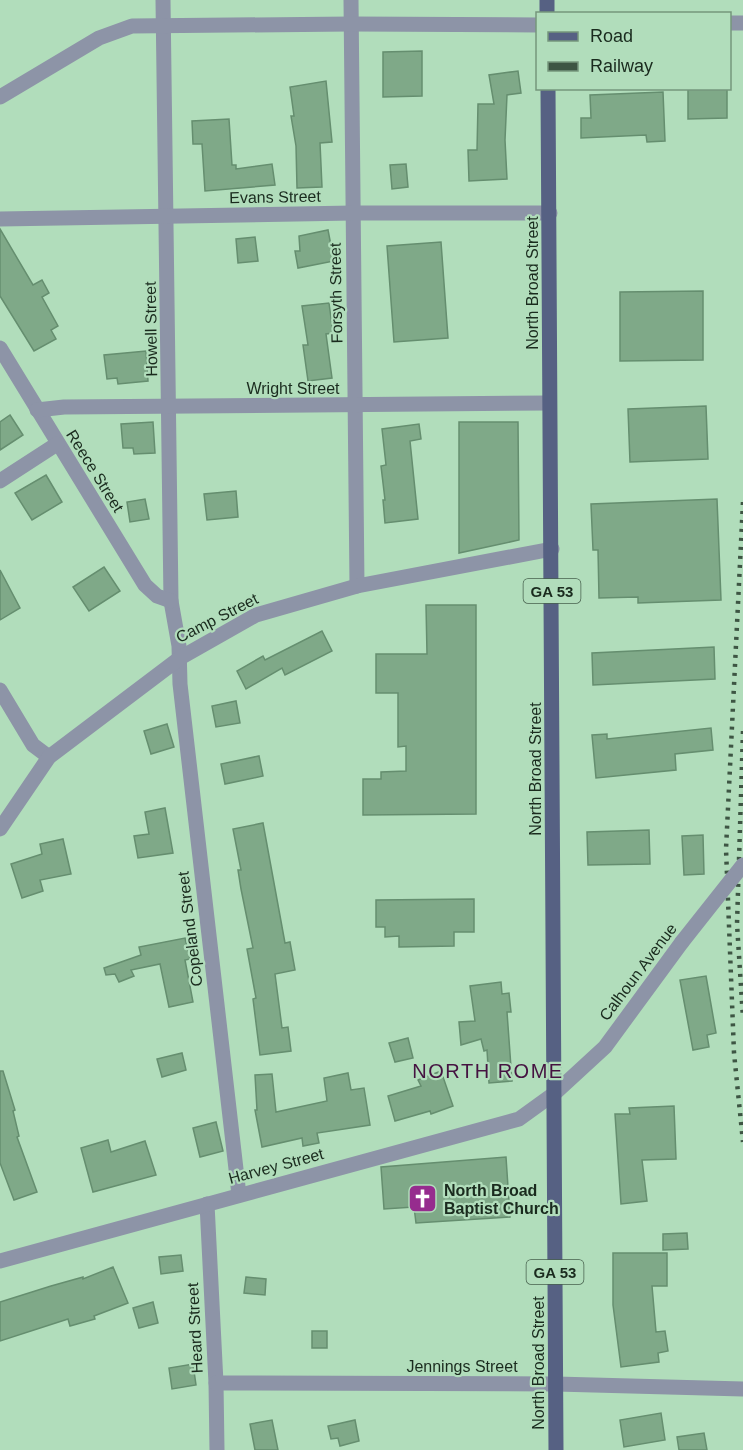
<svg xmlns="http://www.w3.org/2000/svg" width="743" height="1450" viewBox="0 0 743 1450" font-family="Helvetica,sans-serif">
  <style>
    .building { fill: #7fa988; stroke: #658e6f; stroke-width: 1.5 }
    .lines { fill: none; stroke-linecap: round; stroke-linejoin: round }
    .minor { stroke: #8d94a7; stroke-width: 15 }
    .tertiary { stroke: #8d94a7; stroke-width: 15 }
    .primary { stroke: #566183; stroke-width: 15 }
    .rail { stroke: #3d5543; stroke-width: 4.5; stroke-dasharray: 3 6; stroke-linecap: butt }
    .tertiary-bridge { stroke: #8d94a7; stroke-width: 15 }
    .labels { text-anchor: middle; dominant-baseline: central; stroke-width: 4.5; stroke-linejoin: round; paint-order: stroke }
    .shield { fill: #b1ddbb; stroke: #47604d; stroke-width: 1.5 }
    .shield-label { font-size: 15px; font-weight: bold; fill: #1a2b1e }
    .street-label { font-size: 16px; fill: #1a2b1e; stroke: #b1ddbb }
    .poi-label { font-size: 16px; font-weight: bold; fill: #1a2b1e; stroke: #b1ddbb; text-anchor: start }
    .quarter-label { font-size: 20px; letter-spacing: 1.5px; fill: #451241; stroke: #b1ddbb }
  </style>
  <rect width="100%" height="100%" fill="#b1ddbb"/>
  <!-- building -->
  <g class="building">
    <path d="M422,51V96L383,97V52Z"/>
    <path d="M518,71L521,93L507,95L505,140L507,179L469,181L468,150H477L478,104H494L489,75Z"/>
    <path d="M326,81L332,142L320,143L322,187L297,188L296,146L291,116H294L290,87Z"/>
    <path d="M688,88H727V118L688,119Z"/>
    <path d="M663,92L665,141L647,142L646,135L581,138V118H591L590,95Z"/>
    <path d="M229,119L232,165H236V169L272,164L275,185L205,191L202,144H193L192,121Z"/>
    <path d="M406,164L408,187L392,189L390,165Z"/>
    <path d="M0,229L33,285L42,280L49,293L42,297L58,326L51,330L56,339L34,351L0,296Z"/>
    <path d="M328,230L334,261L298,268L295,251H300L299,236Z"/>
    <path d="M255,237L258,261L238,263L236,239Z"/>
    <path d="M441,242L448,338L394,342L387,246Z"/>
    <path d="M703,291V360L620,361V292Z"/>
    <path d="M329,303L333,333L326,334L332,378L308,381L303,345H308L302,306Z"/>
    <path d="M146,351L148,381L118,384L117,378L107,379L104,355Z"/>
    <path d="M706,406L708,459L630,462L628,409Z"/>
    <path d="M10,415L23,435L0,450V422Z"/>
    <path d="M153,422L155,453L134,454L133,448H123L121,424Z"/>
    <path d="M459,422H518L519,540L459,553Z"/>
    <path d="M419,424L421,439L410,441L418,519L385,523L383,500H385L381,466L386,465L382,429Z"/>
    <path d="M46,475L62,502L32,520L15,493Z"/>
    <path d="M236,491L238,517L207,520L204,494Z"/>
    <path d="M145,499L149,519L130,522L127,502Z"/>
    <path d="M717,499L721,600L638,603V597L599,598L598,550H593L591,504Z"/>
    <path d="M104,567L120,591L89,611L73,587Z"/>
    <path d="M0,570L20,608L0,620Z"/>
    <path d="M426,605H476V814L363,815V779H381V772L406,771V746L398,747V693H376V654H427Z"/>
    <path d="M322,631L332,651L285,675L282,668L246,689L237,671L263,656L265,660Z"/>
    <path d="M714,647L715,679L593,685L592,653Z"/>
    <path d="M236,701L240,723L216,727L212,706Z"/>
    <path d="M167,724L174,747L151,754L144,731Z"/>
    <path d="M711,728L713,750L675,754L676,770L596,778L592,735L607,734V739Z"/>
    <path d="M259,756L263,776L225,784L221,764Z"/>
    <path d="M165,808L173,853L138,858L134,836L149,834L145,812Z"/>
    <path d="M263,823L285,943L290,942L295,970L275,974L282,1028L288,1027L291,1051L260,1055L253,999L256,998L247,949L253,948L241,889L238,870H241L233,829Z"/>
    <path d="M649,830L650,864L588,865L587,832Z"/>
    <path d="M703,835L704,874L684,875L682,836Z"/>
    <path d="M63,839L71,874L40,880L43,891L22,898L11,864L42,854L40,844Z"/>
    <path d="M474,899V932H454V946L399,947V936L385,937V927H376V900Z"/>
    <path d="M185,938L190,959L185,960L193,1002L169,1007L160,964L131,970L134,976L119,982L115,974L106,975L104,968L141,955L139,947Z"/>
    <path d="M706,976L716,1033L707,1035L709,1047L693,1050L680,980Z"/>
    <path d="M501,982L502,994L509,993L511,1012H507L512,1081L489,1083L487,1050L484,1051L481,1039L461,1045L459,1022L475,1021L470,986Z"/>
    <path d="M408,1038L413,1058L395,1062L389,1043Z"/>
    <path d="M182,1053L186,1070L162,1077L157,1059Z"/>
    <path d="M0,1071H3L15,1110L13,1111L19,1136L17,1137L37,1192L14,1200L0,1163Z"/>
    <path d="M441,1071L453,1106L431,1114L430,1111L395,1121L388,1096L421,1086L418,1080Z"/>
    <path d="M348,1073L351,1090L364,1088L370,1125L317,1133L319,1143L303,1146L302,1138L262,1147L255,1110H257L255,1075L272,1074L276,1112L327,1101L324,1078Z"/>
    <path d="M674,1106L676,1159L642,1160L647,1201L621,1204L615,1114H630L629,1108Z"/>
    <path d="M216,1122L223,1151L200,1157L193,1128Z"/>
    <path d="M108,1140L111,1152L145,1141L156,1175L93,1192L81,1148Z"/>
    <path d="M506,1157L510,1217L416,1223L414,1207L384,1209L381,1167Z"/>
    <path d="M687,1233L688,1249L663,1250V1234Z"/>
    <path d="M613,1253H667V1286H652L656,1332L665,1331L668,1351L658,1353L659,1362L621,1367L613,1305Z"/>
    <path d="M181,1255L183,1271L161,1274L159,1257Z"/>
    <path d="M113,1267L128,1303L94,1316L95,1319L70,1326L68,1319L0,1341V1302L51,1286L83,1277V1279Z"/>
    <path d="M246,1277L266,1279L265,1295L244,1293Z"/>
    <path d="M153,1302L158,1323L139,1328L133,1308Z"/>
    <rect x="312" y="1331" width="15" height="17"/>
    <path d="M193,1364L196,1385L172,1389L169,1368Z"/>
    <path d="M661,1413L665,1440L624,1447L620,1420Z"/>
    <path d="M272,1420L278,1450H255L250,1424Z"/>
    <path d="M355,1420L359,1441L340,1446L338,1438L331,1439L328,1426Z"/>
    <path d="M704,1433L707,1450H679L677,1437Z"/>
  </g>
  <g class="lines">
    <!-- minor -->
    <g class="minor">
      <path d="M163,0L171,601L179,646L180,684L239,1195"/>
      <path d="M351,0L357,586"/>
      <path d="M0,219L353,213H550"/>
      <path d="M0,348L145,585L157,596L171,601"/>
      <path d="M37,410L64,407L549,403"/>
      <path d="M0,481L57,444"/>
      <path d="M0,690L33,745L49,757"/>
      <path d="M0,829L49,757L180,658L256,615L357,586L552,549"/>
      <path d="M207,1204L216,1383L217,1450"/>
      <path d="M216,1383L556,1384L743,1389"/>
    </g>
    <!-- tertiary -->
    <g class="tertiary">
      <path d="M730,23H743"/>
      <path d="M0,97L99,38L132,26L351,24L538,25"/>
      <path d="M0,1261L519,1119L555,1093L605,1047L682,942"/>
    </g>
    <!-- primary -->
    <g class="primary">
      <path d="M547,0V14"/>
      <path d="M548,88L556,1450"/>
    </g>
    <!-- rail -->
    <g class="rail">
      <path d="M743,502L726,849L734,1053L743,1142"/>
      <path d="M743,731L737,924L743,1018"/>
    </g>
    <!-- tertiary-bridge -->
    <path class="tertiary-bridge" d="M682,942L743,865"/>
  </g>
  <!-- icons -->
  <defs>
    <symbol id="church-square" viewBox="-11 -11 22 22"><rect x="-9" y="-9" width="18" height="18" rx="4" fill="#962c8e" stroke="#b1ddbb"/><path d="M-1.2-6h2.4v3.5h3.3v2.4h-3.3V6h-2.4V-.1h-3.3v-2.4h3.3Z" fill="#fff"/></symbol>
  </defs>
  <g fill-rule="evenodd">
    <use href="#church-square" x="406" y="1182" width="33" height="33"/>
  </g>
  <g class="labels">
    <!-- shield labels -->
    <g class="shield">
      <rect x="523.5" y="579" width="57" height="24" rx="4.5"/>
      <rect x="526.5" y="1260" width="57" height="24" rx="4.5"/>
    </g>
    <g class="shield-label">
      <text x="552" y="591">GA 53</text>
      <text x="555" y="1272">GA 53</text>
    </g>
    <!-- street labels -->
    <g class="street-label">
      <text transform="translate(275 197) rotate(-1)">Evans Street</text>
      <text transform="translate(532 283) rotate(-90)">North Broad Street</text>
      <text transform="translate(336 293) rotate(-91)">Forsyth Street</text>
      <text transform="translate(151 329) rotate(-91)">Howell Street</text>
      <text x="293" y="388">Wright Street</text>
      <text transform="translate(95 471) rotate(58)">Reece Street</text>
      <text transform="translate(217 618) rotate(-27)">Camp Street</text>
      <text transform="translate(535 769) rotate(-90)">North Broad Street</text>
      <text transform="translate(190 929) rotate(-97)">Copeland Street</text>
      <text transform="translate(638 972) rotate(-53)">Calhoun Avenue</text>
      <text transform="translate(276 1166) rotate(-15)">Harvey Street</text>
      <text transform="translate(195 1328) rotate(-93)">Heard Street</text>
      <text transform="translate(538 1363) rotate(-90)">North Broad Street</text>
      <text x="462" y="1366">Jennings Street</text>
    </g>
    <!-- poi labels -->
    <g class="poi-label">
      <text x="444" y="1190">North Broad<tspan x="444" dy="18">Baptist Church</tspan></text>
    </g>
    <!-- quarter labels -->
    <g class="quarter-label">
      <text x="488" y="1071">NORTH ROME</text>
    </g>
  </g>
  <!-- legend -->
  <rect x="536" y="12" width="195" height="78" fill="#b1ddbb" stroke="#75967c" stroke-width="1.5"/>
  <rect x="548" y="32" width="30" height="9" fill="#566183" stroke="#75967c" stroke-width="1.5"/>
  <text x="590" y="42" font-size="18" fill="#1a2b1e">Road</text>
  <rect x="548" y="62" width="30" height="9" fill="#3d5543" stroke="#75967c" stroke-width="1.5"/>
  <text x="590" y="72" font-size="18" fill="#1a2b1e">Railway</text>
</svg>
